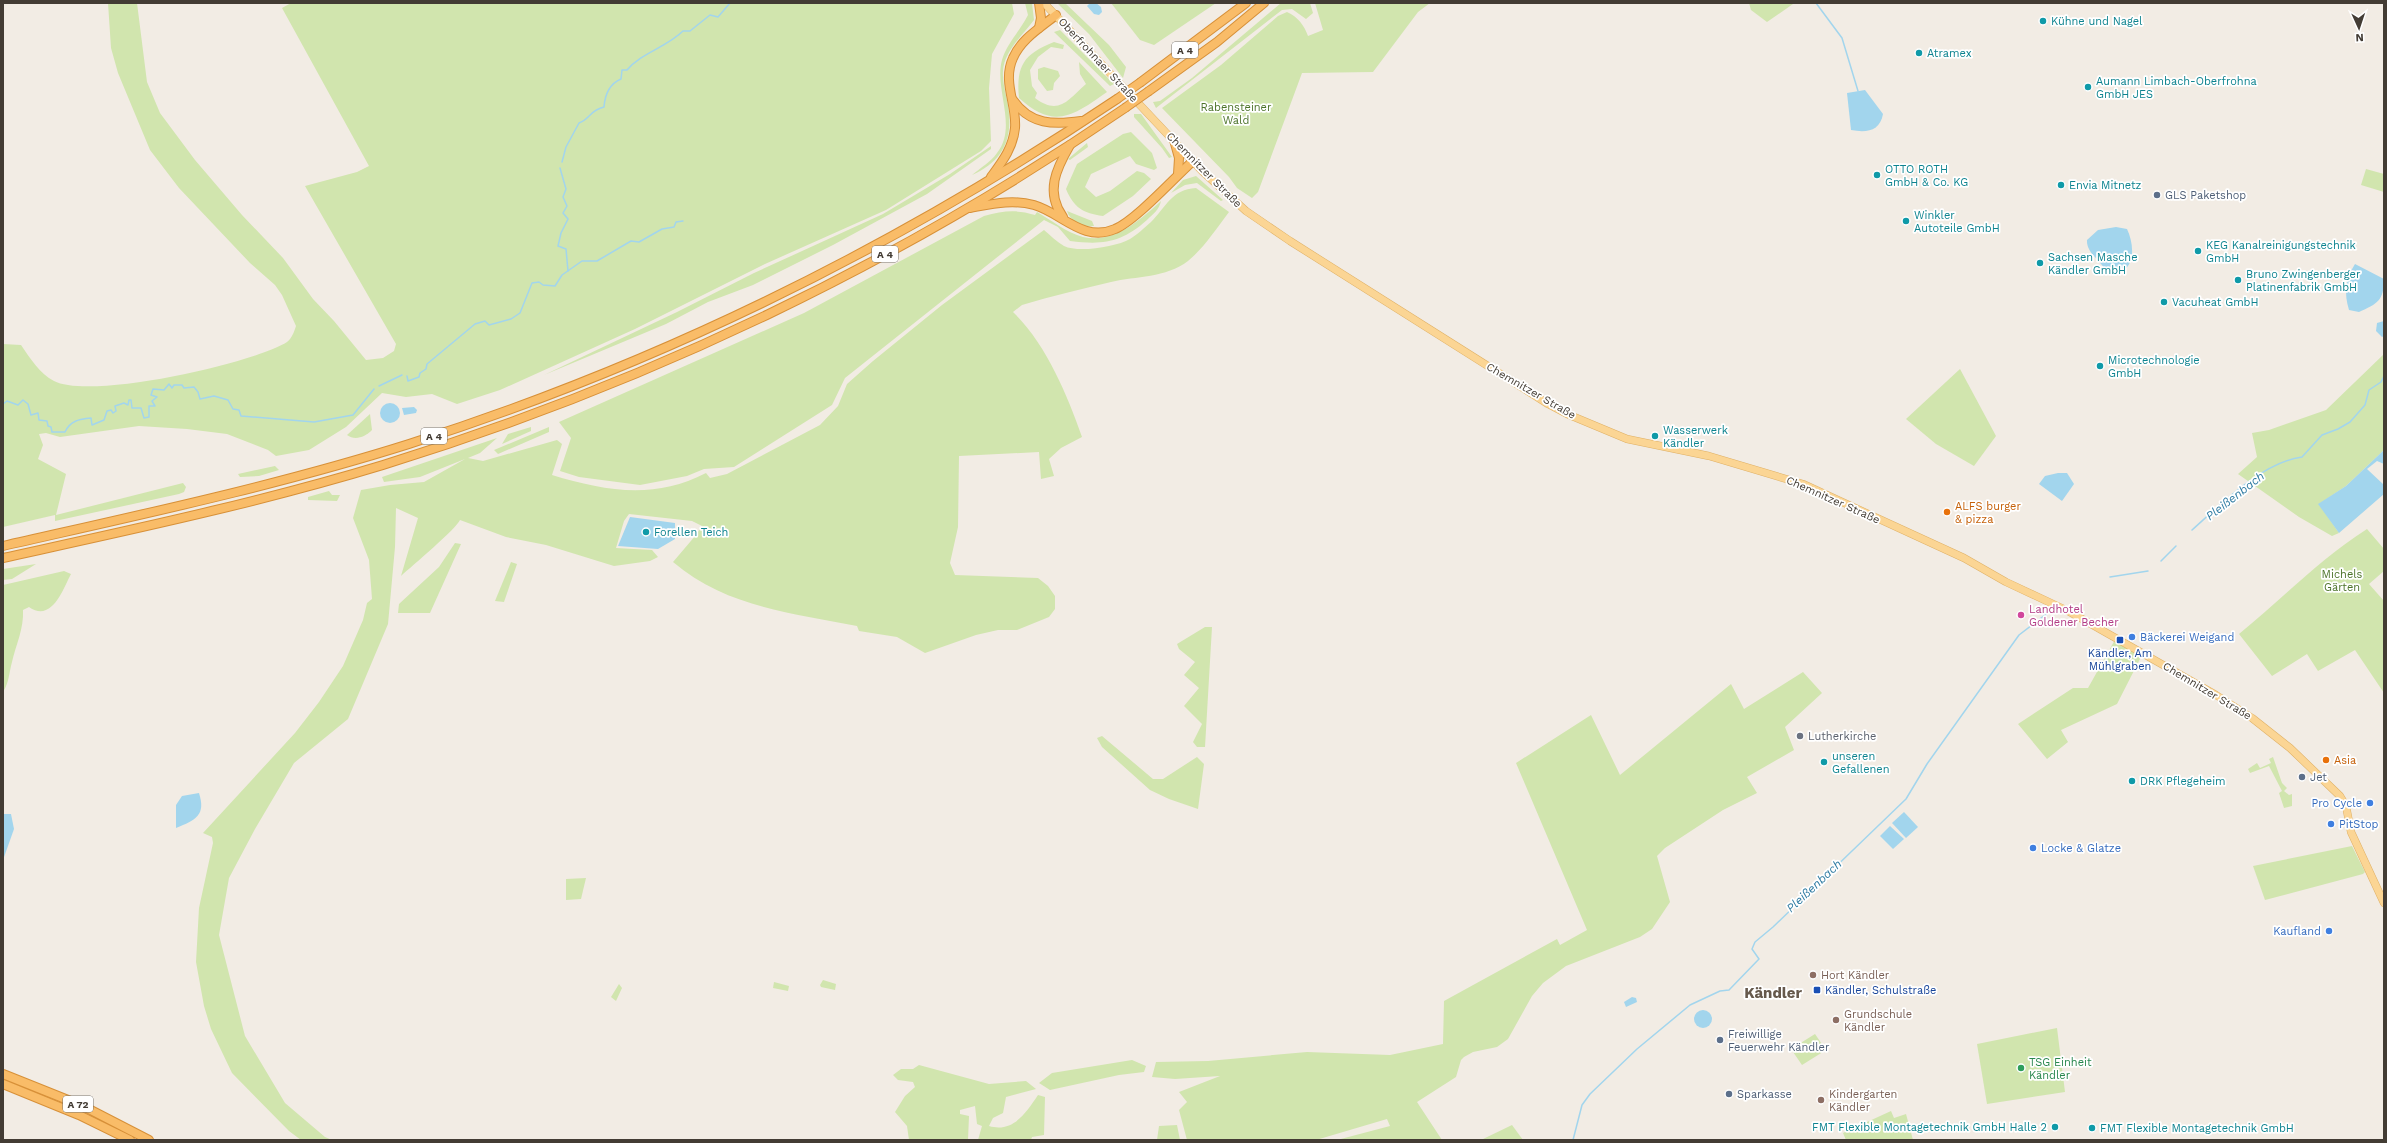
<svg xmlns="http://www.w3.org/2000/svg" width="2387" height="1143" viewBox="0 0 2387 1143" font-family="'Work Sans',sans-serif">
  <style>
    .green { fill: #d1e5ae }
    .water { fill: #a2d5ed }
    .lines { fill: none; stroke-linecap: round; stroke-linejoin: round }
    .stream { stroke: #a2d5ed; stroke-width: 1.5 }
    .major-casing { stroke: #dfb065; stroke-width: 8 }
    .highway-casing { stroke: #d79038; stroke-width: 10 }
    .major { stroke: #fbd594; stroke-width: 7 }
    .highway { stroke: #f9bc68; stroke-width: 8 }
    .highway-bridge-casing { stroke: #d79038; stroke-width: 10; stroke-linecap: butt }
    .highway-bridge { stroke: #f9bc68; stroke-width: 8 }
    .culture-dot { fill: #0f9aa8; stroke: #fff; stroke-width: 1.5 }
    .service-dot { fill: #5c6f8a; stroke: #fff; stroke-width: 1.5 }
    .food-dot { fill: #e8710a; stroke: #fff; stroke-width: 1.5 }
    .hotel-dot { fill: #d1479c; stroke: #fff; stroke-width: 1.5 }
    .shop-dot { fill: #3f7fe0; stroke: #fff; stroke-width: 1.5 }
    .transit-dot { fill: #1a4fb4; stroke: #fff; stroke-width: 1.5 }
    .worship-dot { fill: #6b7280; stroke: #fff; stroke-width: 1.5 }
    .education-dot { fill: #8d6e63; stroke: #fff; stroke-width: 1.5 }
    .leisure-dot { fill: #2e9e5b; stroke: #fff; stroke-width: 1.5 }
    .labels { text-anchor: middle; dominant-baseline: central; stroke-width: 3.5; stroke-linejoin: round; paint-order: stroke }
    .shield { fill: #fff; stroke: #7b7671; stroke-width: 1 }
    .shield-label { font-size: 10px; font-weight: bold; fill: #433c34 }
    .culture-label { font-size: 11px; fill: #0d838f; stroke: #fff; text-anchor: start }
    .street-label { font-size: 11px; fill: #433c34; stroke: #fff }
    .park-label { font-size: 11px; fill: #4c732a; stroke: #fff }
    .service-label { font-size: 11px; fill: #4e5e75; stroke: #fff; text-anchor: start }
    .food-label { font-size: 11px; fill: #c56008; stroke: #fff; text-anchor: start }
    .hotel-label { font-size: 11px; fill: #b23c85; stroke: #fff; text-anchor: start }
    .shop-label { font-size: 11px; fill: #366cbe; stroke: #fff; text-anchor: start }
    .transit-label { font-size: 11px; fill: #164399; stroke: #fff }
    .worship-label { font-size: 11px; fill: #5b616d; stroke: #fff; text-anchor: start }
    .education-label { font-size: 11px; fill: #785e54; stroke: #fff; text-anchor: start }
    .leisure-label { font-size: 11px; fill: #27864d; stroke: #fff; text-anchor: start }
    .water-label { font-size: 12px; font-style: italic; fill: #307ca3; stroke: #fff }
    .district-label { font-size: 15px; font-weight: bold; fill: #66594c; stroke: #fff }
  </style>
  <rect width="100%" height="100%" fill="#f2ece4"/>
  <!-- green -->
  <g class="green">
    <path d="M108,3H137L147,82L160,113L195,160L242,215L283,258L313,299L334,321L366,360L383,358L394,351L396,344L305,186L357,172L369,166L282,8L291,3H1012L1014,14L992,54L989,88L991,141L981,151L886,210L765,264L635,329L500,390L457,404L432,394L406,397L382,393L346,427L309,450L276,456L268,450L227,434L187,429L139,426L60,437L46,433L39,434L43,445L38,459L66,474L56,515L183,483L186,487L184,492L179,494L55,521V515L3,527V344L21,345C30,358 40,374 54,381C90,400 252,364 287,342C292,338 294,332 296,326L282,295L275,285L250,263L179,188L150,150L118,73L111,48Z"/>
    <path d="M1025,3H1032L1034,20C1023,35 1004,51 1003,71C1002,85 1008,99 1009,113C1012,144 999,163 972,175C980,168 991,162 997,153C1018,127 994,89 1002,60C1007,43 1020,31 1028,15Z"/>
    <path d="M1057,3H1065L1109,45L1126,67L1123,78L1089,34Z"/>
    <path d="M1111,3H1216L1154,45L1140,40Z"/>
    <path d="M1281,3H1310L1313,13L1306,19L1292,9L1282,10L1156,108L1153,102L1160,101L1192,78Z"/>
    <path d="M1315,3H1430L1418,12L1373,72L1302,73L1258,192L1252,198L1237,188L1229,177L1162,108L1221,65L1278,16L1287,12C1298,17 1304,25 1308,36L1323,30Z"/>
    <path d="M1749,3H1792L1793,4L1767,22L1751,10Z"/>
    <path d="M1060,30L1114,84L1110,86L1054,32Z"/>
    <path d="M1054,42L1064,45L1063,49L1051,47L1038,57L1030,70L1032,86L1037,93L1035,98C1059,116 1068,100 1086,84L1080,74L1079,62L1107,92C1073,116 1054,130 1019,98C1016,65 1024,54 1054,42Z"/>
    <path d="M1044,67L1058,71L1060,76L1054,83L1053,90L1047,91L1038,79V69Z"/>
    <path d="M1134,114H1141L1172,157L1169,158L1162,148L1134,117Z"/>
    <path d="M1131,132L1152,153L1157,168L1154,170L1136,164L1130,156L1091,174L1085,187L1096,197L1110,191L1137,171L1144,173L1151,179L1133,196L1103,216C1083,213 1074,208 1066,189L1077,164L1123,134Z"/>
    <path d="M1087,143L1088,147L1070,160L1068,159Z"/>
    <path d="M991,146V149L927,194L833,245L753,285L708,302L666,324L544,375L677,312L754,273L883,214L950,174Z"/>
    <path d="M2366,169L2384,174V192L2361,185Z"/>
    <path d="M1196,176L1223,200L1221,201L1197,183L1185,185L1171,193L1183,180Z"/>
    <path d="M1196,188L1229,212C1216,229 1204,248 1188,261C1166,278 1136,276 1111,282C1082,289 1052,296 1022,305L1013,312C1046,344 1067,394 1082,437L1061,448L1049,459L1054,476L1041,479L1039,452L959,456L958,527L950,563L955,575L1038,578L1048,586L1055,596V609L1049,617L1017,630H998L976,635L925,653L897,637L859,631L857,626C791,613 726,607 673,562L696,535L702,526L692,521L629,514L624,521L616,548L652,550L658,557L650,561L614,566L546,545L506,537L460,520C456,529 412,566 401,576L418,518L396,508L395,547L388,624L348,719L294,763L255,829L229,878L219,935L245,1036L285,1103L325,1137L332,1140H301L289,1131L232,1073L211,1029L204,1006L196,962L199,908L213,843L212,837L203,833L295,733L319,702L343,666L363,620L367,603L372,599L369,560L353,518L361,490L390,485L424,482L465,459L420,477L384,482L382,477L497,438L480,453L468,458L483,461L557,440L562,444L552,475C605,491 654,500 706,473L710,478L727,474L820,425L838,406L847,384L873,361L942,305L1044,230C1050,235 1057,242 1064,246C1078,253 1116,247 1130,239C1137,235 1145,227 1151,222C1166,207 1172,189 1196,188Z"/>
    <path d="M1161,201C1159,210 1153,214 1147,220C1121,243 1103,245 1070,241L1058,227L1044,220L845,378L832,405L734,467L704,469L687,476L640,485L579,477L560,471L571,438L559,422L804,313L984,216C1003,211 1016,209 1035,215L1037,212C1051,220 1067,233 1083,237C1114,244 1140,220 1161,201Z"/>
    <path d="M1067,211L1092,221L1094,226C1083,227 1070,222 1067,211Z"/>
    <path d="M2384,354V450L2346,486L2319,504L2339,533L2332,536L2299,517L2238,474L2257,457L2252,433L2269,430L2326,410Z"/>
    <path d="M1960,369L1996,436L1974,466L1936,444L1906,419Z"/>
    <path d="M370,414L372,430C365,437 355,441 347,435Z"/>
    <path d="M531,427V431L502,444L508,434Z"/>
    <path d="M549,427V432L498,454L494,450Z"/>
    <path d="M275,466L279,470L259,476L240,477L238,474Z"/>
    <path d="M329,491L332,495H340L337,501L308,500V497Z"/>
    <path d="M2367,529L2384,549V571L2369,584L2384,601V693L2355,650L2318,671L2307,654L2272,676L2239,634C2282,599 2320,559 2367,529Z"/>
    <path d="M455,543L461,544L430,613H398L399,604L439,567Z"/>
    <path d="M511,562L517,564L504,602L495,601Z"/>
    <path d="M36,564L12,579L3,580V569Z"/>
    <path d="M64,571L71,574C63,589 52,623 29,607L23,610C24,629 16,644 12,662C9,673 9,683 3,692V585Z"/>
    <path d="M1205,627H1212L1205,747H1197L1193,742L1202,724L1184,706L1199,688L1184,675L1195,662L1179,649L1177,644Z"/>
    <path d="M2116,638L2143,653L2117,704L2061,730L2068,742L2047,759L2018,724L2073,688H2088Z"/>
    <path d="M1803,672L1822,693L1785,727L1794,750L1747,777L1757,793L1723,810L1665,848L1657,856L1670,902L1652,929L1640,937L1566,966L1543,983L1532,996L1508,1039L1497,1047L1473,1052L1464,1057L1461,1060L1456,1077L1417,1102L1442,1140H1337L1390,1126L1387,1119L1316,1140H1187L1179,1110L1187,1102L1179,1092L1220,1076L1175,1079L1152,1077L1156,1062L1208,1061L1307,1052L1390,1055L1443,1044L1444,1001L1557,939L1560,945L1587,930L1516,763L1591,715L1620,775L1731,684L1744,709Z"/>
    <path d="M1102,736L1153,779H1163L1197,757L1204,764L1198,809L1169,799L1150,790L1102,747L1097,738Z"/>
    <path d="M2273,757L2282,783L2287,788L2284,791L2289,795L2292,794V806L2284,808L2279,793L2282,791L2269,766L2250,773L2248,769L2257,763L2260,768L2271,763L2269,759Z"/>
    <path d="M2352,846L2365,872L2363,874L2265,900L2253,866Z"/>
    <path d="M586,878L581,899L566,900V879Z"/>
    <path d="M823,980L836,984L835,990L821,987L820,985Z"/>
    <path d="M774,982L789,986L788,991L773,988Z"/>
    <path d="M619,984L622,988L616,1001L611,997Z"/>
    <path d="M2057,1028L2065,1092L1987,1104L1977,1044Z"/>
    <path d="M1815,1034L1826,1050L1802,1065L1791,1049Z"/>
    <path d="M1132,1060L1146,1066L1144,1072L1119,1075L1050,1090L1039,1083L1052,1073Z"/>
    <path d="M919,1065L989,1084L1026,1081L1036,1089L1006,1097L1003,1113L993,1118L989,1126C1013,1133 1026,1113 1038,1095L1045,1097L1044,1135L1032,1137L1031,1140H978L982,1126L977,1124L975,1106L960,1110V1114L969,1116L968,1140H909L907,1126L895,1112L905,1096L915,1087L913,1082L898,1080L893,1075L901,1069H913Z"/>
    <path d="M1891,1111L1894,1118L1906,1114L1913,1140H1846L1843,1133Z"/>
    <path d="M1177,1125L1180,1140H1157L1159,1126Z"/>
    <path d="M1512,1125L1523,1140H1481Z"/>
  </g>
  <!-- water -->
  <g class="water">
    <path d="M1090,3H1096L1101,7L1102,12L1099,15L1094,14L1087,6Z"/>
    <path d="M1865,90L1883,114C1880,131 1867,133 1851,130L1847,93Z"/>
    <path d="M2116,227L2127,229C2135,246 2136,272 2112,275L2107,273C2102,261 2086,253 2087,240L2098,230Z"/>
    <path d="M2355,264L2384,279C2384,301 2377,304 2359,312L2349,310C2344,293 2345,280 2355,264Z"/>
    <path d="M2384,321V336L2382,337L2376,331L2377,323Z"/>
    <circle cx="390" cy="413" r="10"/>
    <path d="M414,407L417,410L416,413L404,415L402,408Z"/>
    <path d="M2384,450V464L2377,461L2367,469L2384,485V494L2339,533L2318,504L2346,486Z"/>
    <path d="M2058,473H2067L2074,484L2062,501L2039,484L2045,476Z"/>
    <path d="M630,517L675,523V539L658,549L618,546Z"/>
    <path d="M199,793C206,815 196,820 176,828V805L182,796Z"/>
    <path d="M1904,812L1918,827L1906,838L1892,823Z"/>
    <path d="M3,814H11L14,829L3,860Z"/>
    <path d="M1890,826L1904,839L1893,849L1880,836Z"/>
    <path d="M1632,997L1636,998L1637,1002L1626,1007L1624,1002Z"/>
    <circle cx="1703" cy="1019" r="9"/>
  </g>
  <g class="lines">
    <!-- stream -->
    <g class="stream">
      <path d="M1816,3L1842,38L1858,91"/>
      <path d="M562,162L566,147L579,123C590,119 590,110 604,107C605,94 609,84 621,79L622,70H627C641,53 667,47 683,31H690L710,15L718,17L730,3"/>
      <path d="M560,168L566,189L563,197L567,206L563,213L568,219L561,233L558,246L566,249L568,271"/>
      <path d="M407,376L408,381L419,377L420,373L426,369L427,364L475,324L485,321L489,325L511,319L520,313L532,283L539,282L543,285L555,286L562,275L582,261H597L631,241L639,242L662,229L674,227L676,222L683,221"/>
      <path d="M379,386L402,375"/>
      <path d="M3,404L7,401L18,405L23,400L28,404L31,415L38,413L39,420L47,421L48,426L51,427L52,432H65C70,421 79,419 91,418L92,425L104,420L107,411L111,410L113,413L116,411L115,406L124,403L128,405L129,400H131L132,408H141L144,418L149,417V406H155L152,401L157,397L151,395L153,389L164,390L169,384L172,388L174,385H182L184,388L194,387L198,392L200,399L214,396L228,400L233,409L239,410L241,416L314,422L353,415L374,389"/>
      <path d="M2192,530C2221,504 2263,462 2302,457L2322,435L2338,429L2350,422L2365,405L2369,390L2381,382L2384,376"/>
      <path d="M2161,561L2176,546"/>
      <path d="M2110,577L2148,571"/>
      <path d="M1573,1140L1582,1105L1590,1094L1637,1049L1690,1005L1720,991L1729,990L1759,959L1752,949L1755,942L1773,927L1906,799L1927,764L2019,635L2053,609"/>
    </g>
    <defs>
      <path id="major" d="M1044,3L1202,171L1246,211L1290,241L1548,404L1567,414L1627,439L1709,456L1803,484L1964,558L2006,582L2068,611L2216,695L2252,718L2290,748L2340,796L2346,806L2351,832L2384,903"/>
      <g id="highway">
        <path d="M1039,28L1041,18L1039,3"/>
        <path d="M1141,82L1246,3"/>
        <path d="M1149,91L1217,42L1264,3"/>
        <path d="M1013,100C1030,125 1054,125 1081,121"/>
        <path d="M1174,140L1179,158L1178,174"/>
        <path d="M991,177C1002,162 1013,148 1015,128C1017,104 1002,82 1013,58C1021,39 1040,28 1056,15"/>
        <path d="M970,208C992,204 1012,199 1034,205C1062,213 1083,243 1115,229C1135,221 1174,178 1193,161"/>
        <path d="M1063,217C1045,192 1056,169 1070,145"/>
        <path d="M3,546C139,515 276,486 409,444C660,364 898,246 1117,99"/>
        <path d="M3,558C130,530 258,503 383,465C646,384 898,264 1125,108"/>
        <path d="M3,1074L83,1106L149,1140"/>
        <path d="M3,1084L79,1115L130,1140"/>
      </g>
    </defs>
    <!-- major casing -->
    <use href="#major" class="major-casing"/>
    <!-- highway casing -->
    <use href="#highway" class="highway-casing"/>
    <!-- major -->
    <use href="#major" class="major"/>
    <!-- highway -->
    <use href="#highway" class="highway"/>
    <defs>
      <g id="highway-bridge">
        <path d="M1117,99L1141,82"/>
        <path d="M1125,108L1149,91"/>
      </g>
    </defs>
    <!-- highway-bridge casing -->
    <use href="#highway-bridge" class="highway-bridge-casing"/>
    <!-- highway-bridge -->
    <use href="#highway-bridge" class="highway-bridge"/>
  </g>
  <!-- markers -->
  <g class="culture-dot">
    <circle cx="2043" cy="21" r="4"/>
    <circle cx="1919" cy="53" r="4"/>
    <circle cx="2088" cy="87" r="4"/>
    <circle cx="1877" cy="175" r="4"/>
    <circle cx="2061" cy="185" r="4"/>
    <circle cx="1906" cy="221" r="4"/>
    <circle cx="2198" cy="251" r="4"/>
    <circle cx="2040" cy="263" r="4"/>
    <circle cx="2238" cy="280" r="4"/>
    <circle cx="2164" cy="302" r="4"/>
    <circle cx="2100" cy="366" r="4"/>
    <circle cx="1655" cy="436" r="4"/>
    <circle cx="646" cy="532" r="4"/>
    <circle cx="1824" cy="762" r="4"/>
    <circle cx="2132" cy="781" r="4"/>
    <circle cx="2055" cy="1127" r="4"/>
    <circle cx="2092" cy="1128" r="4"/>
  </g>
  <g class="service-dot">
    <circle cx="2157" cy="195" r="4"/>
    <circle cx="2302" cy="777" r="4"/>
    <circle cx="1720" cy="1040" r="4"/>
    <circle cx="1729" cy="1094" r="4"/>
  </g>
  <g class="food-dot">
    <circle cx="1947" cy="512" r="4"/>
    <circle cx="2326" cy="760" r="4"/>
  </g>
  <circle class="hotel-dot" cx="2021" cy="615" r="4"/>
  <g class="shop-dot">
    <circle cx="2132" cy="637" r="4"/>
    <circle cx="2370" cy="803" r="4"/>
    <circle cx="2331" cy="824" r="4"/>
    <circle cx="2033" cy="848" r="4"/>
    <circle cx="2329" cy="931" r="4"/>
  </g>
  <g class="transit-dot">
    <rect x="2116" y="636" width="8" height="8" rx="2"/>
    <rect x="1813" y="986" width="8" height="8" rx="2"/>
  </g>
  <circle class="worship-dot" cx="1800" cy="736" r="4"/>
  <g class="education-dot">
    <circle cx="1813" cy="975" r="4"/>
    <circle cx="1836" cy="1020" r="4"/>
    <circle cx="1821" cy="1100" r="4"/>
  </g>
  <circle class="leisure-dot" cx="2021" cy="1068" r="4"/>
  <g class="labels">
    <!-- shield labels -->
    <g class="shield">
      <rect x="1172" y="42" width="26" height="16" rx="3"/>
      <rect x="872" y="246" width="26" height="16" rx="3"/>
      <rect x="421" y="428" width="26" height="16" rx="3"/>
      <rect x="63" y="1096" width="30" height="16" rx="3"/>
    </g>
    <g class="shield-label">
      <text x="1185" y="50">A 4</text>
      <text x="885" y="254">A 4</text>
      <text x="434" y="436">A 4</text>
      <text x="78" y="1104">A 72</text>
    </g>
    <!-- culture labels -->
    <g class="culture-label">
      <text x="2051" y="21">Kühne und Nagel</text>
      <text x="1927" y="53">Atramex</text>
      <text x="2096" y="81">Aumann Limbach-Oberfrohna<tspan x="2096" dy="13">GmbH JES</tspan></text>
      <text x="1885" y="169">OTTO ROTH<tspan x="1885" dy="13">GmbH &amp; Co. KG</tspan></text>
      <text x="2069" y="185">Envia Mitnetz</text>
      <text x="1914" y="215">Winkler<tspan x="1914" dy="13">Autoteile GmbH</tspan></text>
      <text x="2206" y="245">KEG Kanalreinigungstechnik<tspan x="2206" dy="13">GmbH</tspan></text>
      <text x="2048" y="257">Sachsen Masche<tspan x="2048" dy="13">Kändler GmbH</tspan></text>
      <text x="2246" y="274">Bruno Zwingenberger<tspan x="2246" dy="13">Platinenfabrik GmbH</tspan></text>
      <text x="2172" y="302">Vacuheat GmbH</text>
      <text x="2108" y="360">Microtechnologie<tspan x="2108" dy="13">GmbH</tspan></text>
      <text x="1663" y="430">Wasserwerk<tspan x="1663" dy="13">Kändler</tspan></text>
      <text x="654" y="532">Forellen Teich</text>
      <text x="1832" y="756">unseren<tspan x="1832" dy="13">Gefallenen</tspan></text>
      <text x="2140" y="781">DRK Pflegeheim</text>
      <text x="2047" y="1127" text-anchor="end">FMT Flexible Montagetechnik GmbH Halle 2</text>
      <text x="2100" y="1128">FMT Flexible Montagetechnik GmbH</text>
    </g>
    <!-- street labels -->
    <g class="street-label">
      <text transform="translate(1098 60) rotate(47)">Oberfrohnaer Straße</text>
      <text transform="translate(1204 170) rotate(45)">Chemnitzer Straße</text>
      <text transform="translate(1531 391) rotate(30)">Chemnitzer Straße</text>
      <text transform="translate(1833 500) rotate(24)">Chemnitzer Straße</text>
      <text transform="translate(2207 691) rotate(31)">Chemnitzer Straße</text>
    </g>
    <!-- park labels -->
    <g class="park-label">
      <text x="1236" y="107">Rabensteiner<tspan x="1236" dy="13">Wald</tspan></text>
      <text x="2342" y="574">Michels<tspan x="2342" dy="13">Gärten</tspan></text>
    </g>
    <!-- service labels -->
    <g class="service-label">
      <text x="2165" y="195">GLS Paketshop</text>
      <text x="2310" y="777">Jet</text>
      <text x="1728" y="1034">Freiwillige<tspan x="1728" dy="13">Feuerwehr Kändler</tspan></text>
      <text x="1737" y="1094">Sparkasse</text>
    </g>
    <!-- food labels -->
    <g class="food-label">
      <text x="1955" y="506">ALFS burger<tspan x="1955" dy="13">&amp; pizza</tspan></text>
      <text x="2334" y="760">Asia</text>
    </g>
    <!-- hotel labels -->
    <g class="hotel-label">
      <text x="2029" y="609">Landhotel<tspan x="2029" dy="13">Goldener Becher</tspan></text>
    </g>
    <!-- shop labels -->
    <g class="shop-label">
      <text x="2140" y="637">Bäckerei Weigand</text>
      <text x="2362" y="803" text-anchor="end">Pro Cycle</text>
      <text x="2339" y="824">PitStop</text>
      <text x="2041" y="848">Locke &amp; Glatze</text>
      <text x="2321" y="931" text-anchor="end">Kaufland</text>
    </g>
    <!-- transit labels -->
    <g class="transit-label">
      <text x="2120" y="653">Kändler, Am<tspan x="2120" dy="13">Mühlgraben</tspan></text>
      <text x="1825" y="990" text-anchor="start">Kändler, Schulstraße</text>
    </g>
    <!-- worship labels -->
    <g class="worship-label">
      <text x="1808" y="736">Lutherkirche</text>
    </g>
    <!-- education labels -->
    <g class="education-label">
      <text x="1821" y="975">Hort Kändler</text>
      <text x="1844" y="1014">Grundschule<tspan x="1844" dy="13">Kändler</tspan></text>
      <text x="1829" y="1094">Kindergarten<tspan x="1829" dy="13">Kändler</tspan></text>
    </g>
    <!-- leisure labels -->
    <g class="leisure-label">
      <text x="2029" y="1062">TSG Einheit<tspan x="2029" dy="13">Kändler</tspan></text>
    </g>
    <!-- water labels -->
    <g class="water-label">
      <text transform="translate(2235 496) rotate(-38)">Pleißenbach</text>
      <text transform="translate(1814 886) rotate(-43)">Pleißenbach</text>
    </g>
    <!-- district labels -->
    <g class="district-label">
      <text x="1773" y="993">Kändler</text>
    </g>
  </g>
  <!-- border -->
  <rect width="2387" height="1143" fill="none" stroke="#433c34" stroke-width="8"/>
  <!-- north arrow -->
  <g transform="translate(2359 28) rotate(177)" stroke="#ffffff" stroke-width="3" paint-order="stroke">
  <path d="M0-3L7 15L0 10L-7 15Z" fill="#433c34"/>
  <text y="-6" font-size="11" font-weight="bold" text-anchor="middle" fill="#433c34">N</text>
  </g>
</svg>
